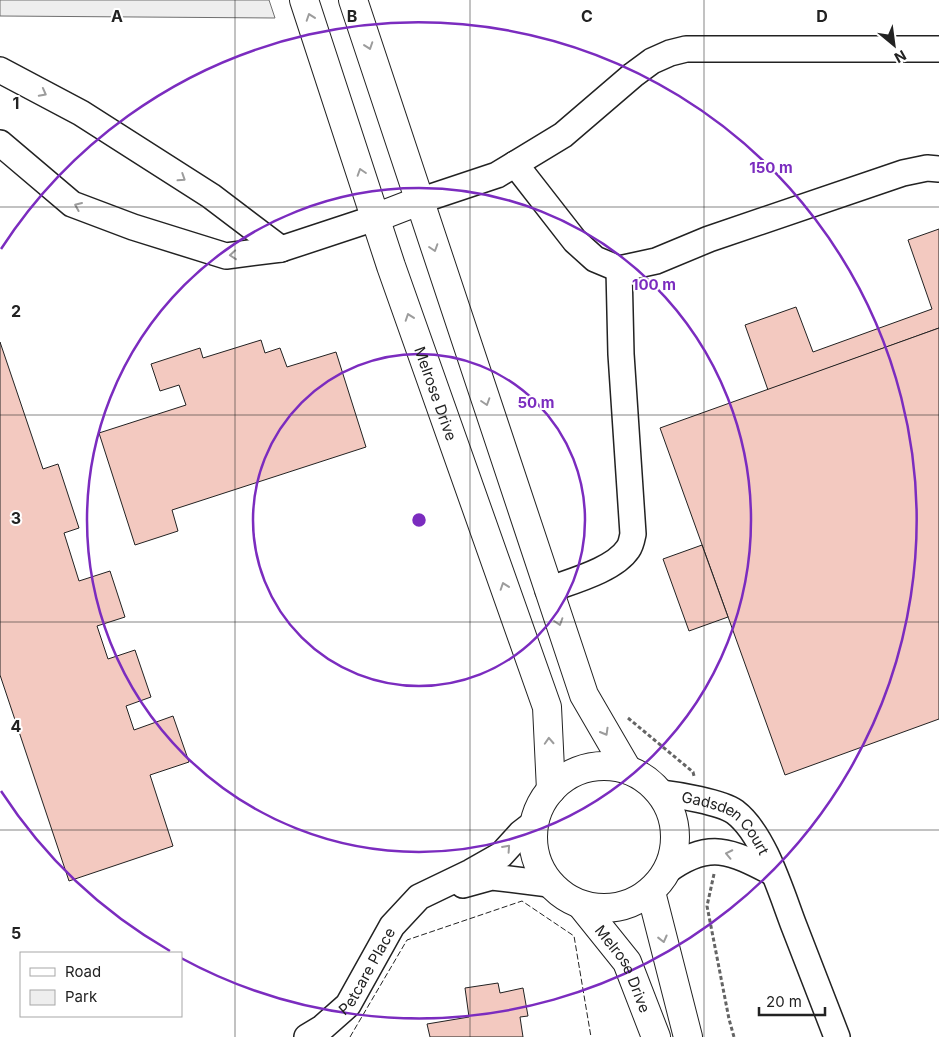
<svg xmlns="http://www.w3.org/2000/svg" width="939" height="1037" viewBox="0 0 939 1037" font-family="Inter,sans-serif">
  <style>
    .green { fill: #eee; stroke: #6f6f6f }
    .building { fill: #f3c9c0; stroke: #222 }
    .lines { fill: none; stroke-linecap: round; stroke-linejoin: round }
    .minor-casing { stroke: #222; stroke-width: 28 }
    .major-casing { stroke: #222; stroke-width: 30 }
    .path { stroke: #646464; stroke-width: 3; stroke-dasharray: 4 2.5; stroke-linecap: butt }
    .minor { stroke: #fff; stroke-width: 25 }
    .major { stroke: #fff; stroke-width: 28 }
    .fence { stroke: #222; stroke-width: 1; stroke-dasharray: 6 2.5; stroke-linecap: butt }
    .oneway { stroke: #9c9c9c }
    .grid { fill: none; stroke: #222; stroke-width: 1; stroke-opacity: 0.55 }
    .ring { fill: none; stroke: #7b2cbf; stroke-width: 2.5 }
    .labels { text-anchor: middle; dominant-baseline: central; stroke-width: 4; stroke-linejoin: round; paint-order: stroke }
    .street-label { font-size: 15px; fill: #222; stroke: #fff }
    .grid-label { font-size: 16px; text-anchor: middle; font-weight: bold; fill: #222; stroke: #fff; stroke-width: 4; stroke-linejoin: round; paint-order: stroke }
    .centre { fill: #7b2cbf; stroke: #fff; stroke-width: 2.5 }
    .ring-label { font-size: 15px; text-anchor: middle; font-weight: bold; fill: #7b2cbf; stroke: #fff; stroke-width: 4; stroke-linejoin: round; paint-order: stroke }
  </style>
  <rect width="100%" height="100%" fill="#fff"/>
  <!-- green -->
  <path class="green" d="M0,0H269L275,18L0,16Z"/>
  <!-- building -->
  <g class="building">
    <path d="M939,229V328L768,390L745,325L796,307L813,352L932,309L908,240Z"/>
    <path d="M939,328V719L785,775L660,428Z"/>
    <path d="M261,340L265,353L280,348L287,367L336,352L366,447L172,510L178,531L135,545L99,433L186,405L179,385L160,391L151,364L200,348L203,358Z"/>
    <path d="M0,342L43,469L58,464L79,528L64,533L79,581L110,571L125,617L97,626L108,659L135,650L151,697L126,706L134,730L173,716L189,762L150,775L173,846L69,881L0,675Z"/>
    <path d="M702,545L728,617L689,631L663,559Z"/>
    <path d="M498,983L500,993L523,988L528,1016L520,1017L523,1037H430L427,1024L469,1017L465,988Z"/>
  </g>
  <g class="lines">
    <defs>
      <g id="minor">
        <path d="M0,70L81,113L211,196L281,249"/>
        <path d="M0,143L72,204L133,227L226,256L281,249L375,218"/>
        <path d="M515,164L575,241L595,259L619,269L656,261L709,239L903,173L927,168L939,169"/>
        <path d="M419,201L497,175L563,135L633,75L652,61L670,53L686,49H939"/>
        <path d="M548,590C572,581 614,570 628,549C631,545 632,539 633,534L621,354L619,269"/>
        <path id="s1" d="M661,793C678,795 721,802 735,812C764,834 781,892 794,926C808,963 823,1000 837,1037"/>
        <path d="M667,871C709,840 731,851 773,873"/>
        <path d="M463,885L492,877L549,884"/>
        <path id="s2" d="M307,1037L322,1028L348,1005L392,926L419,897L471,872L501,855L521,833L534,823"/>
      </g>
      <g id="major">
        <path id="s3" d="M304,0L391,266L547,707L551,790"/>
        <path d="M353,0L584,695L627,769"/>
        <path d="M375,218L419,201"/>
        <circle cx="604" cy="837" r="71"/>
        <path d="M651,892L688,1037"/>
        <path id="s4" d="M582,906L627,962L656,1037"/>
      </g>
    </defs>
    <!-- minor casing -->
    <use href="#minor" class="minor-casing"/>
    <!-- major casing -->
    <use href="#major" class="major-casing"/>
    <!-- path -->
    <g class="path">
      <path d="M628,718L693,772L694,776"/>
      <path d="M714,874L707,906L729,1019L734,1037"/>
    </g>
    <!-- minor -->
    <use href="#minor" class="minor"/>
    <!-- major -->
    <use href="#major" class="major"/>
    <!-- fence -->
    <path class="fence" d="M350,1037L407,940L522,901L574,936L591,1037"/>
  </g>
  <!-- one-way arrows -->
  <defs><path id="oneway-chevron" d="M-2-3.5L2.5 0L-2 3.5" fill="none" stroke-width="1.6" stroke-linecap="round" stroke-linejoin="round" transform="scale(1.25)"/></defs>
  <g class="oneway">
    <use href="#oneway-chevron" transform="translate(310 17) rotate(-109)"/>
    <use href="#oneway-chevron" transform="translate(369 46) rotate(71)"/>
    <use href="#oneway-chevron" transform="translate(43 93) rotate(28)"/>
    <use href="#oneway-chevron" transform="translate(361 172) rotate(-108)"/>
    <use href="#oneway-chevron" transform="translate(182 178) rotate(33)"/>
    <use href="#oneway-chevron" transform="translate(78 206) rotate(-157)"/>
    <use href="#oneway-chevron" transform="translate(434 248) rotate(72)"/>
    <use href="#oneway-chevron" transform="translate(233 255) rotate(175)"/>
    <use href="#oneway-chevron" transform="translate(409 317) rotate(-109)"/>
    <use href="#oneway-chevron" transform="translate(486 402) rotate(72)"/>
    <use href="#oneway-chevron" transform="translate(504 586) rotate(-109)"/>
    <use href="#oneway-chevron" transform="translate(559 622) rotate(72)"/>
    <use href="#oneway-chevron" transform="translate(605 732) rotate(60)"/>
    <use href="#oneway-chevron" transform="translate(549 741) rotate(-93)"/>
    <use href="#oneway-chevron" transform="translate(507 848) rotate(-48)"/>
    <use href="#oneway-chevron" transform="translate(729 854) rotate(-168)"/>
    <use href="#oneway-chevron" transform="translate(663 939) rotate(76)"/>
  </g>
  <!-- grid -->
  <path class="grid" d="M235,0V1037M470,0V1037M704,0V1037M0,207H939M0,415H939M0,622H939M0,830H939"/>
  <!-- distance rings -->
  <g class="ring">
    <circle cx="419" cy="520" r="166"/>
    <circle cx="419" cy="520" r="332"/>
    <path d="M170 951A498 498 0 0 1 1 791M1 249A498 498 0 1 1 181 958"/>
  </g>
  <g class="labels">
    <!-- street labels -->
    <g class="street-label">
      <text stroke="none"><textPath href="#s3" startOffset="415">Melrose Drive</textPath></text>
      <text stroke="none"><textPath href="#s1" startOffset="75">Gadsden Court</textPath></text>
      <text stroke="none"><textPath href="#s2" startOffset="91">Petcare Place</textPath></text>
      <text stroke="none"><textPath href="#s4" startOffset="76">Melrose Drive</textPath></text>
    </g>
  </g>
  <g class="grid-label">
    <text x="117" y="22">A</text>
    <text x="352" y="22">B</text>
    <text x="587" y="22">C</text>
    <text x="822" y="22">D</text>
    <text x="16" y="109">1</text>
    <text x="16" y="317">2</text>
    <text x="16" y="524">3</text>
    <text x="16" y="732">4</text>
    <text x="16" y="939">5</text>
  </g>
  <circle cx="419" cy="520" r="8" class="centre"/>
  <g class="ring-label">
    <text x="771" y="173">150 m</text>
    <text x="654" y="290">100 m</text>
    <text x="536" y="408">50 m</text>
  </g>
  <!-- legend -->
  <rect x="20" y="952" width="162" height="65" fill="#ffffff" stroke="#a7a7a7"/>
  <rect x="30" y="968" width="25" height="8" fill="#ffffff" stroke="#a7a7a7"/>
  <text x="65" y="977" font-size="15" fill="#222222">Road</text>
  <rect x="30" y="990" width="25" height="15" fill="#eeeeee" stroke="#a7a7a7"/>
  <text x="65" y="1002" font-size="15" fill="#222222">Park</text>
  <!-- north arrow -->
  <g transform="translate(894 45) rotate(151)" stroke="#ffffff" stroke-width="4" paint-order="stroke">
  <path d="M0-4L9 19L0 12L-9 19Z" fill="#222222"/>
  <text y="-8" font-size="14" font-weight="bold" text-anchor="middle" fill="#222222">N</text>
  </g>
  <!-- scale -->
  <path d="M759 1007v8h66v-8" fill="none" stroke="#222222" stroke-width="2.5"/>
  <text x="766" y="1007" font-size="15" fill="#222222" stroke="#ffffff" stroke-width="4" paint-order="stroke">20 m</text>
</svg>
